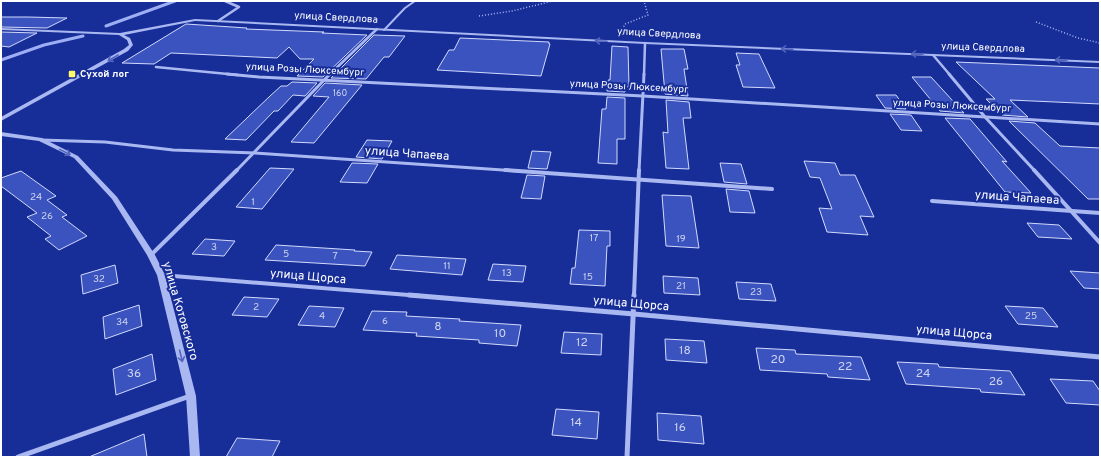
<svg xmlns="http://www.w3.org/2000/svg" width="1101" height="458" viewBox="0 0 1101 458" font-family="Overpass,sans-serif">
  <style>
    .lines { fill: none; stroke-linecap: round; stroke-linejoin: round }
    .stream { stroke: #9daef4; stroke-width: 3 }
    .building { fill: #3b53be; stroke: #d2dafc }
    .path { stroke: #aab8f2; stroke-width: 1.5; stroke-dasharray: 1 2; stroke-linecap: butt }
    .service { stroke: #aab8f2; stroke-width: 2 }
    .minor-far3 { stroke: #aab8f2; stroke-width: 2.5 }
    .minor-far2 { stroke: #aab8f2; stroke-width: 3 }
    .minor-far1 { stroke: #aab8f2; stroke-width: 4 }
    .minor { stroke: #aab8f2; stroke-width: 5 }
    .tertiary { fill: #aab8f2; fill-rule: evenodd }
    .oneway { stroke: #5265bc }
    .poi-dot { fill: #fffb6b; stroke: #172d98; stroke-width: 1.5 }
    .labels { text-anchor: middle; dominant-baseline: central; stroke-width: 4; stroke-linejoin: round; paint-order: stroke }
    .far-number-label { font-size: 9px; fill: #ced4ef }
    .far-street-label { font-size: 10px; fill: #fff; stroke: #172d98 }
    .far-poi-label { font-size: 10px; font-weight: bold; fill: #fff; stroke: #172d98; text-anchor: start }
    .number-label { font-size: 10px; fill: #ced4ef }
    .street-label { font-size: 12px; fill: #fff; stroke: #172d98 }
    .near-number-label { font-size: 12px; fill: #ced4ef }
  </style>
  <rect width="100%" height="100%" fill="#172d98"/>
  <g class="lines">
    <!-- stream -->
    <g class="stream">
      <path d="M106,26L175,1"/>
      <path d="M1,60L44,45L83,36"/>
    </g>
  </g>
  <!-- building -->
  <g class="building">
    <path d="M1,17H28L67,18L47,28L1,27Z"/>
    <path d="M186,24L247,28L246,29L324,32L322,33L367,35L323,77L297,76L314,59H300L289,47L277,58L171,53L154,64L122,63Z"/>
    <path d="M1,32L37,33L9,47L1,46Z"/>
    <path d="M374,35L405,36L389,57H384L366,79L331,78Z"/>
    <path d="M460,38L549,42V44H550L541,76L437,70L449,50H454Z"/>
    <path d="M612,46L628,47L629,87H625V92L607,91L608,80H610Z"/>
    <path d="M661,49H684L688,69H684L688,96L665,94Z"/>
    <path d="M736,53L759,54L775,88L743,87L736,65H740Z"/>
    <path d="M956,62L1100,68V104L1010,100L1028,117L1002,115L986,99H995Z"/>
    <path d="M912,77H931L964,113L940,111Z"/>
    <path d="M292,82L317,83L305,96L293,95L278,111H274L246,140L225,139L270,96L281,86H287Z"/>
    <path d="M325,83L362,85L314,143L291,142L329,97L313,96Z"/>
    <path d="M876,95H896L906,109L885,108Z"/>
    <path d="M607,97L625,98V139H617V164L598,163L602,109H606Z"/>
    <path d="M666,100L689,102L691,118H683L689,169L666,168L663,132L668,133Z"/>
    <path d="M890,114L911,115L922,131L901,130Z"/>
    <path d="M945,118L970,119L1007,162L1002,161L1031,193L1005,192Z"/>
    <path d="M1009,121L1035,123L1060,146L1100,148V199H1088Z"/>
    <path d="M367,140L392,141L382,159L356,157Z"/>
    <path d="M532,151L551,152L547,169L528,168Z"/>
    <path d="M804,161L835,163L840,175H855L874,217L860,216L868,235L827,232L819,208L832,209L820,178L810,177Z"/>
    <path d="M352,163L378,164L367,183L340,182Z"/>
    <path d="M720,163L741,164L747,184L724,182Z"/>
    <path d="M270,168L294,169L262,209L236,207Z"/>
    <path d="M21,171L56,196L47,200L67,215L62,217L87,236L59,250L45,239L51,236L27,217L37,213L1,186V178Z"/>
    <path d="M527,175L545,176L541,199L521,198Z"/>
    <path d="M726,189L749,191L755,213L730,212Z"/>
    <path d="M662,195L691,196L699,248L666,246Z"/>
    <path d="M1027,223L1059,225L1072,239L1038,237Z"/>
    <path d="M579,230L610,231V246H607L605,286L570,284L572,268H575Z"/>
    <path d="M205,239L235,241L224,256L192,254Z"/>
    <path d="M276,245L355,250L354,251L372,252L365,266L265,260Z"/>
    <path d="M397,255L466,259L462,275L390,269Z"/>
    <path d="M493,264L526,266L523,282L488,280Z"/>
    <path d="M115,265L118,283L83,294L81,275Z"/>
    <path d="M1070,271L1100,273V289L1084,288Z"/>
    <path d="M663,276L698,278L700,295L664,293Z"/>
    <path d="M736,282L771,284L776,301L739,299Z"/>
    <path d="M244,297L279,299L267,317L232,315Z"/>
    <path d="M139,305L142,326L105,339L103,317Z"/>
    <path d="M309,306L344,308L335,327L298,325Z"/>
    <path d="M1005,306L1043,308L1058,327L1018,324Z"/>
    <path d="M372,311L407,312L406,316L460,319L459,321L521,325L517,346L479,343V340L416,336L417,333L363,330Z"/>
    <path d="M564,332L602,334L601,355L561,353Z"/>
    <path d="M665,339L704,341L707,363L666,360Z"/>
    <path d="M756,348L795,350L796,354L861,357L870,380L828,377L827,374L760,370Z"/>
    <path d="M152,354L156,380L116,395L113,369Z"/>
    <path d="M897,362L938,364L939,367L1010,371L1025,395L981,392L980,389L906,384Z"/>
    <path d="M1050,379L1093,381L1100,391V405L1066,403Z"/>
    <path d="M556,409L599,412L597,439L552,435Z"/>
    <path d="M657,413L701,416L704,444L658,440Z"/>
    <path d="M144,434L147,457H89Z"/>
    <path d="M237,438L280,441L272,457H226Z"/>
  </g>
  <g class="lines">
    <!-- path -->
    <g class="path">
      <path d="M479,16L512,11L553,1"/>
      <path d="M1036,22L1078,38L1100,43"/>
      <path d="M621,32L625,24L648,15L644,1"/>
    </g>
    <!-- service -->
    <path class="service" d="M384,30L405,8L415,1"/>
    <!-- minor-far3 -->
    <g class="minor-far3">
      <path d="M218,21L239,7L225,1"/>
      <path d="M933,55L950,75"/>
      <path d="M156,67L238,75"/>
      <path d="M329,75L377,29"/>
      <path d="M644,75L645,43"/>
    </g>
    <!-- minor-far2 -->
    <g class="minor-far2">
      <path d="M227,74L259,77L643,96L1100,124"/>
      <path d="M949,74L985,117L1035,171"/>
      <path d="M41,140L105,142L173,150L255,153L519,171"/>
      <path d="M236,171L330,74"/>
      <path d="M639,171L644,74"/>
    </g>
    <!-- minor-far1 -->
    <g class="minor-far1">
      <path d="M505,170L772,189"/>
      <path d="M1034,170L1100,243"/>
      <path d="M932,201L1100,213"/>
      <path d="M151,255L237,170"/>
      <path d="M161,275L421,296"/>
      <path d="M634,296L639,170"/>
    </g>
    <!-- minor -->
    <g class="minor">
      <path d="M409,295L634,314L1100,357"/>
      <path d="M18,457L190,396"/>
      <path d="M627,457L634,295"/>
    </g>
    <!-- tertiary -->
    <g class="tertiary">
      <path d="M195,19L645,42L1100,61V63L645,44L195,21L124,35L130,38L133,45L128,51L1,121V117L124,49L129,45L127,40L119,35L1,30V28L120,33Z"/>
      <path d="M1,132L42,138L78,156L117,197L155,255L165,275L196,396L200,457H190L186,396L157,275L147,255L112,199L74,158L39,141L1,136Z"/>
    </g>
  </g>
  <!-- one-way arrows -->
  <defs><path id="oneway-shaft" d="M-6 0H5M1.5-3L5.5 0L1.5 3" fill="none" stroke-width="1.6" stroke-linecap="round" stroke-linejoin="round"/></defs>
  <g class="oneway">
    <use href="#oneway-shaft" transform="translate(601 41) rotate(-177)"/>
    <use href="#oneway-shaft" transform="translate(787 49) rotate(-178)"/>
    <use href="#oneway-shaft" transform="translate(917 54) rotate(-178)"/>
    <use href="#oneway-shaft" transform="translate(113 58) rotate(150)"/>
    <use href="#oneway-shaft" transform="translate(1061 60) rotate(-178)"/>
    <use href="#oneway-shaft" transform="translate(65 152) rotate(26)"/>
    <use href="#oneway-shaft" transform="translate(181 356) rotate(76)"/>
  </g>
  <!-- markers -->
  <rect class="poi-dot" x="68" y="70" width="8" height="8" rx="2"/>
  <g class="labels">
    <!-- far-number labels -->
    <g class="far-number-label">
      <text x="340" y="93">160</text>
    </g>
    <!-- far-street labels -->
    <g class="far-street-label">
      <text transform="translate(336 18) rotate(3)">улица Свердлова</text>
      <text transform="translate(659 34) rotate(3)">улица Свердлова</text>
      <text transform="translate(983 48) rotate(2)">улица Свердлова</text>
      <text transform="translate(305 70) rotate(3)">улица Розы Люксембург</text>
      <text transform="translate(629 87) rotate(3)">улица Розы Люксембург</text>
      <text transform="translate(952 106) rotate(3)">улица Розы Люксембург</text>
    </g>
    <!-- far-poi labels -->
    <g class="far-poi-label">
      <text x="80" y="74">Сухой лог</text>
    </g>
    <!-- number labels -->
    <g class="number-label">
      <text x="36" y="197">24</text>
      <text x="253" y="202">1</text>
      <text x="47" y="216">26</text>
      <text x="594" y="238">17</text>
      <text x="681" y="239">19</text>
      <text x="214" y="247">3</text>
      <text x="286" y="254">5</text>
      <text x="335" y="256">7</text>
      <text x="447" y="266">11</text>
      <text x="507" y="273">13</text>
      <text x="588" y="277">15</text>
      <text x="99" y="279">32</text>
      <text x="681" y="286">21</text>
      <text x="756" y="292">23</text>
      <text x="256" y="307">2</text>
      <text x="322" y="316">4</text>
      <text x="1031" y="316">25</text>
      <text x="385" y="321">6</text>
      <text x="122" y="322">34</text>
    </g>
    <!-- street labels -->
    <g class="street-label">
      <text transform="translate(407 154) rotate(4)">улица Чапаева</text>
      <text transform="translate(1017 198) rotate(4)">улица Чапаева</text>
      <text transform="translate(308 277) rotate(5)">улица Щорса</text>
      <text transform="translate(631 304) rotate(5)">улица Щорса</text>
      <text transform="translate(180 311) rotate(74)">улица Котовского</text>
      <text transform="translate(954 333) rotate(5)">улица Щорса</text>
    </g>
    <!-- near-number labels -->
    <g class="near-number-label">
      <text x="438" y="327">8</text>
      <text x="500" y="334">10</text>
      <text x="582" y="343">12</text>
      <text x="685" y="351">18</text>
      <text x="778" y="360">20</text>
      <text x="845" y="367">22</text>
      <text x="134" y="374">36</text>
      <text x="923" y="374">24</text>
      <text x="996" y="382">26</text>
      <text x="576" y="423">14</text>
      <text x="680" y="428">16</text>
    </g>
  </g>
  <!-- border -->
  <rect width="1101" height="458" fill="none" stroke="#ffffff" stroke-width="4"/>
</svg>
